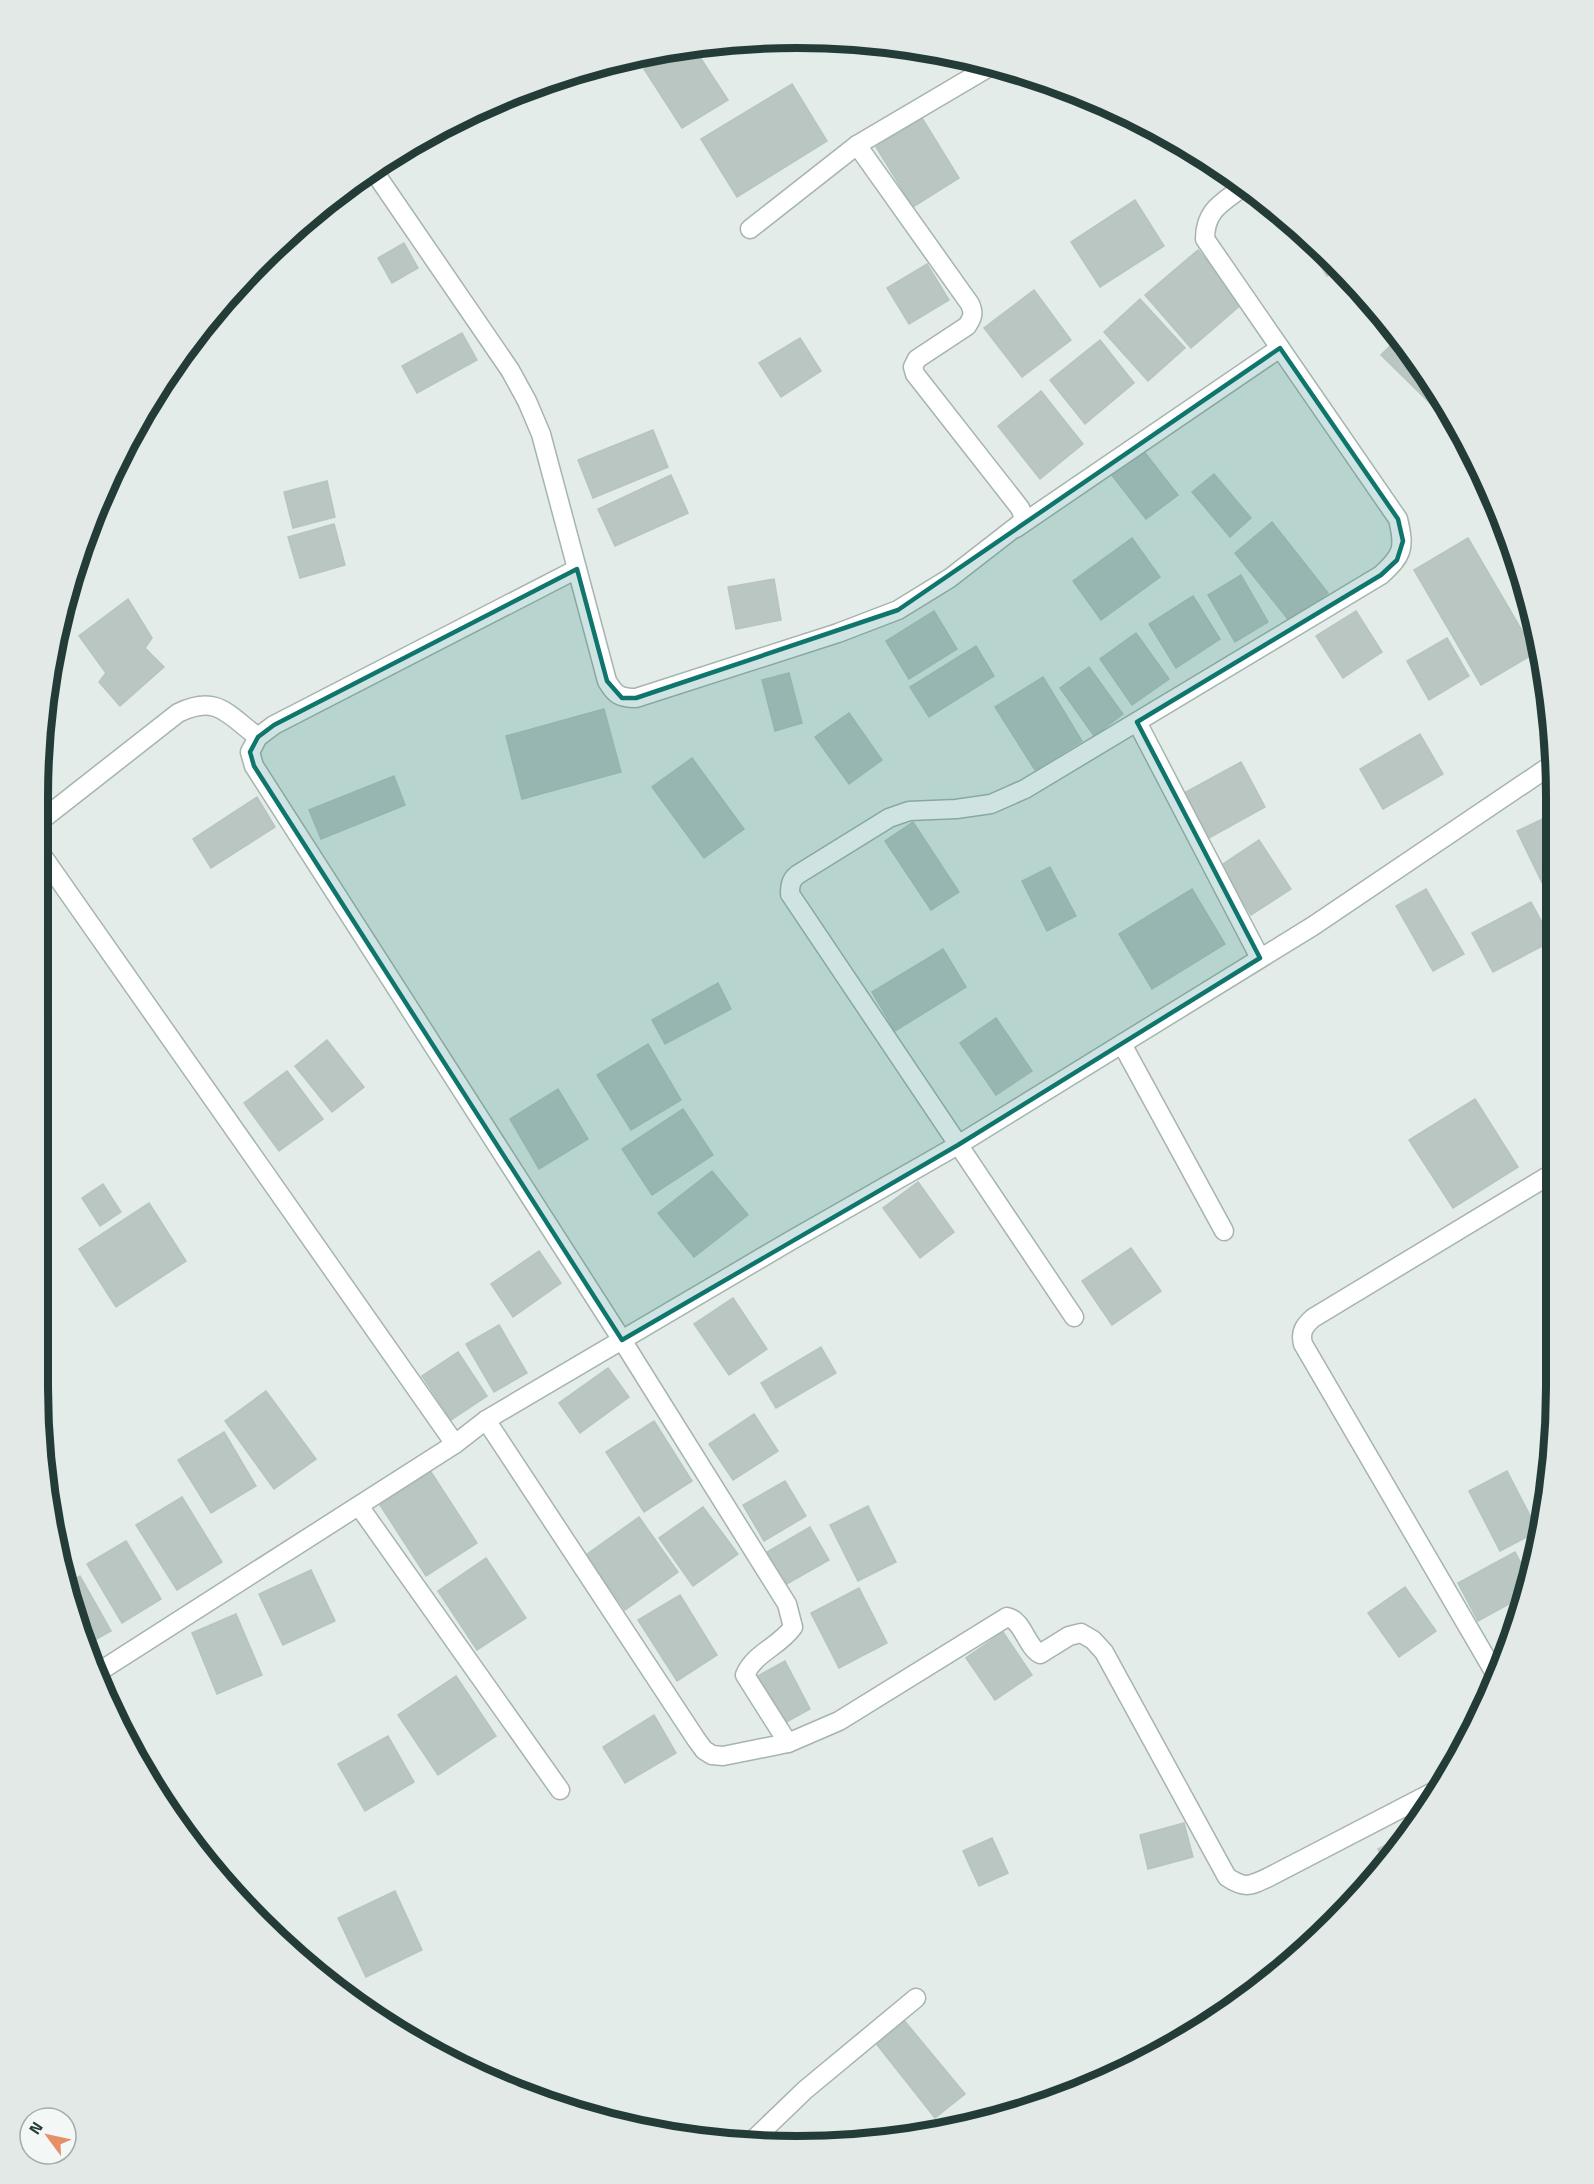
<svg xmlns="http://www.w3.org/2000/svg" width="1594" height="2184" viewBox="0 0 1594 2184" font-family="'Titillium Web',sans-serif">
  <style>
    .building { fill: #b9c6c2; stroke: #b6c5c0; stroke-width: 1.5 }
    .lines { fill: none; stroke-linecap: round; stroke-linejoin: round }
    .minor-casing { stroke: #a6b4af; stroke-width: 21 }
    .minor { stroke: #fff; stroke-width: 18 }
    .marked { fill: #0f766e; fill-opacity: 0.2; stroke: #0f766e; stroke-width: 4.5; stroke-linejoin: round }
    .rim { fill: none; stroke: #243c37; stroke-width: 8 }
  </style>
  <rect width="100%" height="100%" fill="#e3ece8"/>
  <!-- building -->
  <g class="building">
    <path d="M694,48L728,100L682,128L644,69L671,52Z"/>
    <path d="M589,68L565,86L560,79Z"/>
    <path d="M792,84L827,141L737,197L701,139Z"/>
    <path d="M922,118L959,178L913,207L876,147Z"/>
    <path d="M1135,200L1164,246L1100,287L1071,242Z"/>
    <path d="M1293,222L1298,226L1338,269L1327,276Z"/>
    <path d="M404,243L418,268L392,283L378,258Z"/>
    <path d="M1198,250L1242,304L1191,348L1145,295Z"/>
    <path d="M927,264L949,300L909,324L887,288Z"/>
    <path d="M1034,290L1071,340L1022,377L984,328Z"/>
    <path d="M1140,299L1185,348L1148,381L1104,332Z"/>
    <path d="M462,333L477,360L417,393L402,366Z"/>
    <path d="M1400,336L1441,406L1437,410L1381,355Z"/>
    <path d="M800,338L821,371L781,397L759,363Z"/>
    <path d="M1100,340L1134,383L1085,424L1050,380Z"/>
    <path d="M1041,391L1083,444L1040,479L998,426Z"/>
    <path d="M653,430L668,467L593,498L578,460Z"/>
    <path d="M1139,445L1178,495L1146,519L1107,469Z"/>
    <path d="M1214,474L1251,518L1230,537L1192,492Z"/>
    <path d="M671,475L688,513L615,546L598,509Z"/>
    <path d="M327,481L335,517L293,528L284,492Z"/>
    <path d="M1272,522L1328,593L1291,623L1235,553Z"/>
    <path d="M334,524L345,565L300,578L288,537Z"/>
    <path d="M1132,538L1160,577L1101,620L1073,581Z"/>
    <path d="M1468,538L1535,653L1481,685L1414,570Z"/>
    <path d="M1241,575L1268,622L1235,642L1208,595Z"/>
    <path d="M774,579L781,620L736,629L728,587Z"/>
    <path d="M1193,596L1220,639L1176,668L1149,624Z"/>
    <path d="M128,599L152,638L145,648L164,667L120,706L99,682L106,673L79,636Z"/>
    <path d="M934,611L957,649L909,679L886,641Z"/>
    <path d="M1356,611L1382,652L1343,678L1316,636Z"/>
    <path d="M1136,633L1169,679L1132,705L1100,659Z"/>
    <path d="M1447,638L1469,676L1429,700L1407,661Z"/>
    <path d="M976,646L994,676L929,717L910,687Z"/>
    <path d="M1089,667L1123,714L1094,736L1060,688Z"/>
    <path d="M789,673L802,723L775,731L762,680Z"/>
    <path d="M1043,677L1082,741L1035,770L995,707Z"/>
    <path d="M604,709L621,772L522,799L506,736Z"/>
    <path d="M849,713L882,760L849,784L815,737Z"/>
    <path d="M1420,734L1443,774L1383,809L1360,769Z"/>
    <path d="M692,758L744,829L704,858L652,787Z"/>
    <path d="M1241,762L1265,807L1209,838L1184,793Z"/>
    <path d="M394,776L405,805L321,839L309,810Z"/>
    <path d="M257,797L275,827L211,868L193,839Z"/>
    <path d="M1551,815V901L1517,831Z"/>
    <path d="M913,822L959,892L931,910L885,841Z"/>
    <path d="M1259,840L1291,889L1251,915L1220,866Z"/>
    <path d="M1050,867L1076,916L1047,931L1022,881Z"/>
    <path d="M1192,889L1225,944L1152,989L1119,934Z"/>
    <path d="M1426,889L1464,954L1433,971L1396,906Z"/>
    <path d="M1531,902L1552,941L1493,972L1472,933Z"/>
    <path d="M943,949L966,987L895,1031L872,992Z"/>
    <path d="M718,983L731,1009L665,1044L652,1020Z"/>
    <path d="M996,1018L1032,1071L996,1095L960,1043Z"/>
    <path d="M327,1040L364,1087L332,1112L295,1066Z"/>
    <path d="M648,1044L681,1100L631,1130L597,1075Z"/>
    <path d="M287,1071L323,1119L279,1151L244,1103Z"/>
    <path d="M558,1089L588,1139L539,1169L510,1119Z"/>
    <path d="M1475,1099L1518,1167L1453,1208L1409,1140Z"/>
    <path d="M683,1109L713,1155L652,1195L622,1149Z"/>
    <path d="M712,1171L748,1215L694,1257L658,1213Z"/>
    <path d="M918,1182L954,1232L920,1258L883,1208Z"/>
    <path d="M103,1184L121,1212L100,1226L82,1198Z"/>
    <path d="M149,1203L186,1261L116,1307L79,1249Z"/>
    <path d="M1131,1248L1161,1291L1112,1325L1082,1281Z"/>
    <path d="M539,1251L561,1283L513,1317L491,1284Z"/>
    <path d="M733,1298L767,1349L729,1375L694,1324Z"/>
    <path d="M499,1325L527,1373L494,1392L466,1344Z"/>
    <path d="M821,1347L836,1373L776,1408L761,1383Z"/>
    <path d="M458,1352L487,1396L451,1420L422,1376Z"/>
    <path d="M608,1368L629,1397L580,1433L559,1403Z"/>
    <path d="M266,1391L316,1459L274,1489L225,1421Z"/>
    <path d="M754,1414L778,1451L733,1480L709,1444Z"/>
    <path d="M654,1421L692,1481L644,1512L606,1452Z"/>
    <path d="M224,1432L256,1486L211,1513L178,1460Z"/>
    <path d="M1507,1471L1538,1531L1500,1551L1469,1491Z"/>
    <path d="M431,1472L477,1543L426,1576L380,1505Z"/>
    <path d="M785,1481L806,1516L764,1541L743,1505Z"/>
    <path d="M182,1497L222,1562L177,1590L136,1525Z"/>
    <path d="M868,1506L896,1562L858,1581L830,1525Z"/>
    <path d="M703,1507L738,1554L693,1586L659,1538Z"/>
    <path d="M639,1517L678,1572L625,1610L586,1555Z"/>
    <path d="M810,1527L829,1560L785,1585L767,1552Z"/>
    <path d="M126,1541L161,1599L122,1623L87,1564Z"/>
    <path d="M1515,1552L1531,1582L1527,1594L1478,1621L1458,1583Z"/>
    <path d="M486,1558L526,1618L477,1650L438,1591Z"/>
    <path d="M311,1570L335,1621L283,1645L259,1594Z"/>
    <path d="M80,1576L111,1631L86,1645L64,1585Z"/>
    <path d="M1405,1587L1436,1631L1399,1657L1368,1613Z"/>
    <path d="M859,1588L887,1643L839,1668L811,1613Z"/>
    <path d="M680,1595L717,1655L677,1681L638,1620Z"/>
    <path d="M236,1614L262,1675L217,1694L192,1633Z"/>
    <path d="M1003,1632L1032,1675L995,1700L966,1658Z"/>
    <path d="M785,1661L810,1709L781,1725L756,1677Z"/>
    <path d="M456,1676L496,1736L438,1775L398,1715Z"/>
    <path d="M654,1715L676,1753L625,1783L603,1747Z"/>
    <path d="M388,1736L414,1782L365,1811L338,1764Z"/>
    <path d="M1184,1823L1193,1857L1148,1869L1140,1835Z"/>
    <path d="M1402,1836L1385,1863L1378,1849Z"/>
    <path d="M992,1838L1008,1873L979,1886L963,1851Z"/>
    <path d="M395,1891L422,1950L366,1977L338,1918Z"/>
    <path d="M903,2019L965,2094L935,2118L875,2042Z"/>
  </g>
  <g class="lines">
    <defs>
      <g id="minor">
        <path d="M373,170L510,370L527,401L541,434L607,681C615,695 620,698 636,698L838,633L898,610L950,578L1022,522L1023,515L1020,508L915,374L913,367L917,359L967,326C973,317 974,313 970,304L857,145"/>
        <path d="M750,229L857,145L991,66"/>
        <path d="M1016,528L1280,348"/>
        <path d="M577,569L274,725L258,737L250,752L254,766L622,1340L787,1604L793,1627C780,1646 754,1653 745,1675L788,1743"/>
        <path d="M1137,722L1260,958"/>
        <path d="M39,822L178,713C217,694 227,714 258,737"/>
        <path d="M39,851L455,1444"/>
        <path d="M1122,1044L1224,1231"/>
        <path d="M1074,1317L790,894C790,885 791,880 797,875L889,818L909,811L956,809L991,804L1025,789L1381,575C1403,555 1405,548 1398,519L1205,239C1205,210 1222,203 1243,187"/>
        <path d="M1552,1418L1555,1417"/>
        <path d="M486,1420L696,1739L704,1750L712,1755L723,1756L788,1743L839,1721L1007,1617C1023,1620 1026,1646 1040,1654L1069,1636L1081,1633L1093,1640L1104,1652L1227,1877C1245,1889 1250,1886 1269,1877L1431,1793"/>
        <path d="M359,1506L560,1790"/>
        <path d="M97,1673L455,1444L486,1420L790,1241L958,1145L1313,926L1550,766"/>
        <path d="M1496,1675L1303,1344C1300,1332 1304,1326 1313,1318L1553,1173"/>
        <path d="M488,2077L497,2080"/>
        <path d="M751,2142L805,2090L916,1998"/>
      </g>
    </defs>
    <!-- minor casing -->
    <use href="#minor" class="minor-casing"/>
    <!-- minor -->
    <use href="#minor" class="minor"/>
  </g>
  <!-- marked area -->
  <path class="marked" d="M1280,348L1398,519L1403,541L1397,560L1381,575L1137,722L1260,958L958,1145L622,1340L254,766L250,752L258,737L274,725L577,569L607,681L622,698H636L898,610Z"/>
  <!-- crop -->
  <path d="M0 0H1594V2184H0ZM797 48H797A749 749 0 0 1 1546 797V1387A749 749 0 0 1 797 2136H797A749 749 0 0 1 48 1387V797A749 749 0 0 1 797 48Z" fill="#e2e9e7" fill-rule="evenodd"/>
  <path class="rim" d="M797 48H797A749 749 0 0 1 1546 797V1387A749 749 0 0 1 797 2136H797A749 749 0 0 1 48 1387V797A749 749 0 0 1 797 48Z"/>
  <!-- north arrow -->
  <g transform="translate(48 2136) rotate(303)"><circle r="28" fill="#f3f8f6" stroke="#a0adaa" stroke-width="1.5"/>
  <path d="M0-4.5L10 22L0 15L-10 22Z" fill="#e68f67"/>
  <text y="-9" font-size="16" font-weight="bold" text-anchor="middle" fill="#243c37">N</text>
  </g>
</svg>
